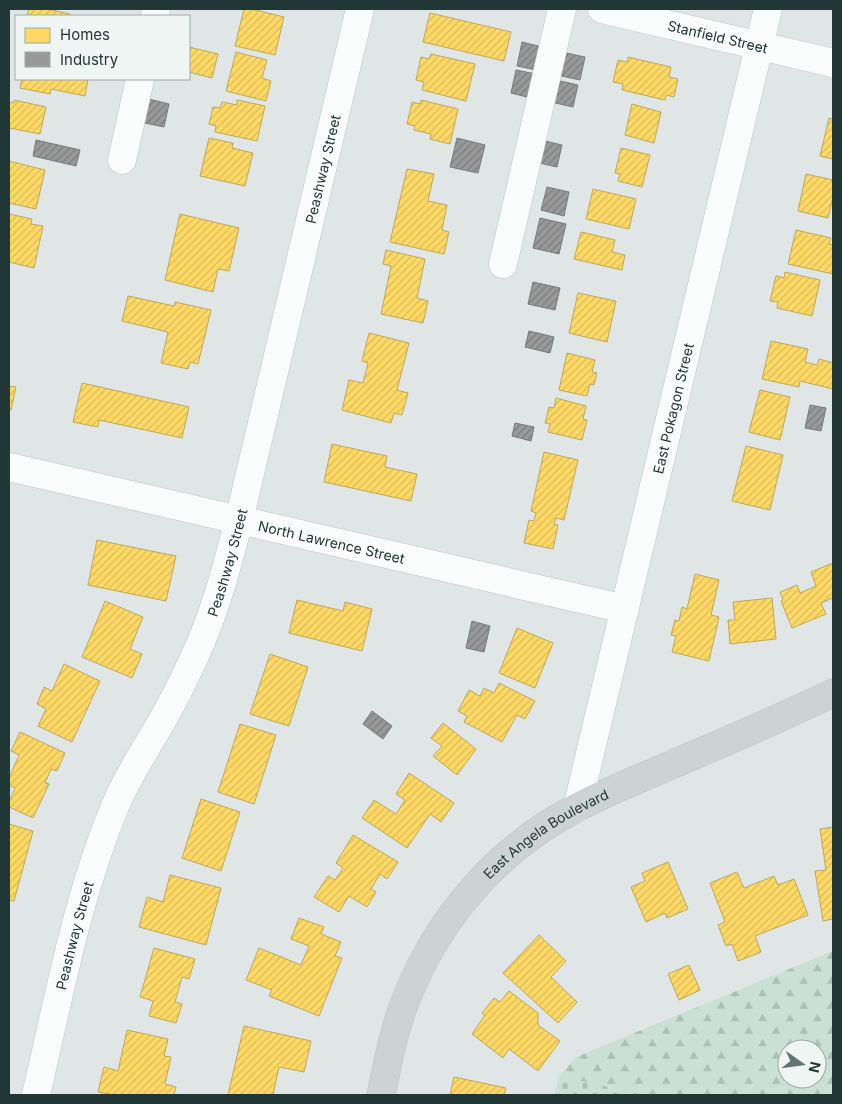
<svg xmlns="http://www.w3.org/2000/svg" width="842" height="1104" viewBox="0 0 842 1104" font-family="Inter,sans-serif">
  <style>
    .forest { fill: url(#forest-firs); fill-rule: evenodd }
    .cemetery { fill: url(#cemetery-stones) }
    .homes { fill: url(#homes-hatch); stroke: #bca858 }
    .industry { fill: url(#industry-hatch); stroke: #757c7b }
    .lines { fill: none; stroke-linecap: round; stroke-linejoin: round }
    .minor-casing { stroke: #bdc3c2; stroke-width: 29 }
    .major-casing { stroke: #bbc3c2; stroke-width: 29 }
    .minor { stroke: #fafbfb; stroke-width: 28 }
    .major { stroke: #ccd3d3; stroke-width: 28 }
    .labels { text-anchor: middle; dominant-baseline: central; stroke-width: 5; stroke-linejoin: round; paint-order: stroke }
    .street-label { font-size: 14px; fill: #213736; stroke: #eef5f3 }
  </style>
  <defs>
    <pattern id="forest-firs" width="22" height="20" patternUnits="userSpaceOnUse" patternTransform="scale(1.25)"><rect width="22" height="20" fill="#cadfd5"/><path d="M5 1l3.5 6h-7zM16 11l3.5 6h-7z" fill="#adc0b7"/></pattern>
    <pattern id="cemetery-stones" width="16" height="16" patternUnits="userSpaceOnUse" patternTransform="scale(1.25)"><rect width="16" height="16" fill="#cadfd5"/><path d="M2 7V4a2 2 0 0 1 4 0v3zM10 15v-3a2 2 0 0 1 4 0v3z" fill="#adc0b7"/></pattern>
    <pattern id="homes-hatch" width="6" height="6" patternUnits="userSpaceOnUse" patternTransform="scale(1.25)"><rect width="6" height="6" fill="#ffd966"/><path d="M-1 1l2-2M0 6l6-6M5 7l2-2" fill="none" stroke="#dabb59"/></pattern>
    <pattern id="industry-hatch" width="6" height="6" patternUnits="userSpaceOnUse" patternTransform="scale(1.25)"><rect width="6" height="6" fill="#999"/><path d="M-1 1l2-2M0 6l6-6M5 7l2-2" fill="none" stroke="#7c7e7e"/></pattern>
  </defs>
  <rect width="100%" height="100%" fill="#e0e6e5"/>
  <!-- forest -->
  <path class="forest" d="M833,951V1095H644L559,1076L576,1057ZM787,1049H817V1079H787Z"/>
  <!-- cemetery -->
  <path class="cemetery" d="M559,1076L644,1095H555Z"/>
  <!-- homes -->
  <g class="homes">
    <path d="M29,9H47L70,14L69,16H27Z"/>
    <path d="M244,9H251L284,17L275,55L235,46Z"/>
    <path d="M430,13L511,32L504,61L423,42Z"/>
    <path d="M189,47L218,54L212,78L189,72Z"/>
    <path d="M236,52L267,60L262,78L271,81L266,101L226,91Z"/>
    <path d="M431,54L475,64L466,101L422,90L424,82L416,80L421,57L429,59Z"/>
    <path d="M628,57L671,67L669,77L678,79L674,97L666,95L665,100L622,90L623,84L613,82L618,60L627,62Z"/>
    <path d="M22,79H88L85,96L51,89L50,94L20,88Z"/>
    <path d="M14,100L46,107L40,134L9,128V102L14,103Z"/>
    <path d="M237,100L265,106L257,141L215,132L216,126L209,124L213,107L220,108L222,102L237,105Z"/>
    <path d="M421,100L458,109L450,144L430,139L431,134L414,130L415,126L407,124L412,102L420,104Z"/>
    <path d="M632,104L661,112L654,143L625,135Z"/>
    <path d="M829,118L833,119V159L820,156Z"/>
    <path d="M209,138L233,143L232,148L253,153L245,186L200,176Z"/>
    <path d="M621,148L650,155L642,187L618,181L620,174L615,173Z"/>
    <path d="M9,161L45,170L36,209L9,203Z"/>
    <path d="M407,169L434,174L428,201L447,205L442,230L449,232L444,254L390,242Z"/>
    <path d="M806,174L833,180V197L828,218L798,211Z"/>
    <path d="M593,189L636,199L629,229L586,219Z"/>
    <path d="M9,214L32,219L31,224L43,226L34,268L9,262Z"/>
    <path d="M180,214L239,228L229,271L218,269L213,292L165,280Z"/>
    <path d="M796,230L831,238L829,244L833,245V274L788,264Z"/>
    <path d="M581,232L615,240L612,252L625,255L622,270L574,259Z"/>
    <path d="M386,250L425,259L417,298L428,301L423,323L381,314L391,266L383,264Z"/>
    <path d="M785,272L820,280L812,316L777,308L778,302L770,301L776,276L784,278Z"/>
    <path d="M578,293L616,301L607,342L569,333Z"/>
    <path d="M128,296L174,306L175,302L211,310L198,364L190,362L188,369L161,363L168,332L122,321Z"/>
    <path d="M369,333L409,343L397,390L408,393L402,415L394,413L391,423L342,410L349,380L363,383L368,363L362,361Z"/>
    <path d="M771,341L808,349L805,362L817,365L819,359L833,363V389L800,381L799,387L762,379Z"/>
    <path d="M567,353L595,360L592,372L597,373L594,385L590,384L587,396L559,390Z"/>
    <path d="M82,383L189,407L182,438L99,420L98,427L73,422Z"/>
    <path d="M9,386L16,387L11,410L9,409Z"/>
    <path d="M760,390L790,397L780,440L749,432Z"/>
    <path d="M556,398L586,406L583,419L587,420L582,440L548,432L550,424L545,423L549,407L554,408Z"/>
    <path d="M332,444L387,456L385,467L417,474L411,501L324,482Z"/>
    <path d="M746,446L783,455L770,510L732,501Z"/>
    <path d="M544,452L578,460L564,520L556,518L554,524L558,525L553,549L524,543L529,520L534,521L536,513L531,511Z"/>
    <path d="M97,540L176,556L166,601L88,585Z"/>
    <path d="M833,563V598L821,603L826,614L792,628L781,601L783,600L780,592L797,585L800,593L816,586L811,572Z"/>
    <path d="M695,574L719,580L711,615L719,617L709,661L672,652L676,636L671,635L675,620L679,621L682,607L687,609Z"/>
    <path d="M772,598L776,639L730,644L728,620H735L733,602Z"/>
    <path d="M297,600L343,611L345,602L372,609L362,651L289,633Z"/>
    <path d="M105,601L143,617L130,649L142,654L132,678L82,657Z"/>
    <path d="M517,628L553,643L535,688L499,673Z"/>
    <path d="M270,654L308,667L289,726L250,714Z"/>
    <path d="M64,664L100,681L72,742L38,726L46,709L37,704L44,687L52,691Z"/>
    <path d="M499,683L535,701L525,719L517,715L502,742L464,722L467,716L458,711L469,690L480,696L484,688L494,693Z"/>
    <path d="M443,723L476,749L457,775L433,756L442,746L431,738Z"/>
    <path d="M240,724L276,735L254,804L218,792Z"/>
    <path d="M20,732L65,753L57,771L51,769L45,783L49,784L33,818L9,807V802L15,788L9,785V778L19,755L11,751Z"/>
    <path d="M409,773L454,803L441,822L430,814L407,848L362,818L374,800L396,814L405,800L396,794Z"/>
    <path d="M201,799L240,812L221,871L182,858Z"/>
    <path d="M9,824L33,831L14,901L9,900Z"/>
    <path d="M833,827V919L823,921L815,871L826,870L820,829Z"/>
    <path d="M353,835L398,862L387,879L380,874L371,889L376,892L367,907L349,896L339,912L314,897L328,876L335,880L343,868L336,863Z"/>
    <path d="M668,862L688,909L667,918L665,913L646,922L631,887L645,881L642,873Z"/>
    <path d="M737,872L744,888L774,876L778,885L794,879L808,915L755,936L761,952L738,961L732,944L726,946L718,925L725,922L710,883Z"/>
    <path d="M170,875L221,888L206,945L139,927L147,897L163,902Z"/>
    <path d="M299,918L324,927L321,934L341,942L335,956L342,958L319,1016L269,996L272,990L246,980L259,948L301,965L309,946L291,939Z"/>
    <path d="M539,935L566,961L551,977L577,1002L558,1023L503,973Z"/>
    <path d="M154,948L195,959L189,979L182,977L175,1002L182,1004L176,1023L149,1016L153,1001L140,997Z"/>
    <path d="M689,965L700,990L679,1000L668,974Z"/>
    <path d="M509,991L538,1013V1025L560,1041L538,1071L509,1049L503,1058L472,1034L485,1015L482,1013L494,998L500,1002Z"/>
    <path d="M244,1026L311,1041L304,1072L279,1067L273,1095H228Z"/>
    <path d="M127,1030L168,1039L164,1056L171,1057L165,1084L176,1087L174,1095H115L98,1092L104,1067L118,1071Z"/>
    <path d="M454,1077L506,1088L504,1095H450Z"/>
  </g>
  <!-- industry -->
  <g class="industry">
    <path d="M522,42L546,48L541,71L517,66Z"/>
    <path d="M562,52L585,57L580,80L557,75Z"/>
    <path d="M516,70L541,75L535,99L511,93Z"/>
    <path d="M556,80L578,85L573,107L551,102Z"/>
    <path d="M145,98L169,104L164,127L140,122Z"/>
    <path d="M457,138L485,145L478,173L450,167Z"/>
    <path d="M36,140L80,150L76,166L33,156Z"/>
    <path d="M541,140L562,145L557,167L535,162Z"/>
    <path d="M547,187L569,192L564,216L541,210Z"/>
    <path d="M540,218L566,224L559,254L533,248Z"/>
    <path d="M533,282L560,288L555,310L528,304Z"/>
    <path d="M529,331L554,337L550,353L525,347Z"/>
    <path d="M810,405L826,408L821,431L805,428Z"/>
    <path d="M515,423L534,427L531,441L512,436Z"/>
    <path d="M472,621L490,626L484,652L466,648Z"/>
    <path d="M372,711L392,726L383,739L363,724Z"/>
  </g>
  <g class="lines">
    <defs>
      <g id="minor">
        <path id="s1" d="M602,9L833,63"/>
        <path d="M155,16L156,9"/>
        <path d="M122,160L140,79"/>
        <path d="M503,264L562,9"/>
        <path id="s2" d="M9,467L625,609"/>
        <path id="s3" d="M577,808L768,9"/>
        <path id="s4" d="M36,1095C59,997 77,897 116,804C127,778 142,755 156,731C170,708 182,684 193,660C214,616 227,567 239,520L360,9"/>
      </g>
      <g id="major">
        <path id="s5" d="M381,1095C388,1062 394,1028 407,997C439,916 500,847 578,807C610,790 644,777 678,762C730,740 782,717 833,693"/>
      </g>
    </defs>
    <!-- minor casing -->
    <use href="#minor" class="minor-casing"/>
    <!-- major casing -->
    <use href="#major" class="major-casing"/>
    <!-- minor -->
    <use href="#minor" class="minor"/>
    <!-- major -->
    <use href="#major" class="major"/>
  </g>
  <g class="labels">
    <!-- street labels -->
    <g class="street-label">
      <text stroke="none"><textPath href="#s1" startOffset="119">Stanfield Street</textPath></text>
      <text stroke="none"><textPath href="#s4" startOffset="974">Peashway Street</textPath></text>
      <text stroke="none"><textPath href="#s3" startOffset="411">East Pokagon Street</textPath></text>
      <text stroke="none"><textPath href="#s2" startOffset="331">North Lawrence Street</textPath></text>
      <text stroke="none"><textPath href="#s4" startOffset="569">Peashway Street</textPath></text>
      <text stroke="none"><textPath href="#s5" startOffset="321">East Angela Boulevard</textPath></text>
      <text stroke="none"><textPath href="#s4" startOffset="164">Peashway Street</textPath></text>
    </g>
  </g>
  <!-- border -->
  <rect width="842" height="1104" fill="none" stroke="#213736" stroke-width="20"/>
  <!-- legend -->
  <rect x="15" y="15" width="175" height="65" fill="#eef5f3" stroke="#9ca9a7"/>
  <rect x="25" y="28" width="25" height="15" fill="#ffd966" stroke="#9ca9a7"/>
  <text x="60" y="40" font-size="15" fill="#213736">Homes</text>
  <rect x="25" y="52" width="25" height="15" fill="#999999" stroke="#9ca9a7"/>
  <text x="60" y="65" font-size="15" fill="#213736">Industry</text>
  <!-- north arrow -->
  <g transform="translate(802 1064) rotate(104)"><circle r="24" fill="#eef5f3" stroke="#9ca9a7"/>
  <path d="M0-4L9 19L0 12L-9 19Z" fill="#647473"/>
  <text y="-8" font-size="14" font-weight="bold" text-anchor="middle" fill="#213736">N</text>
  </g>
</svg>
